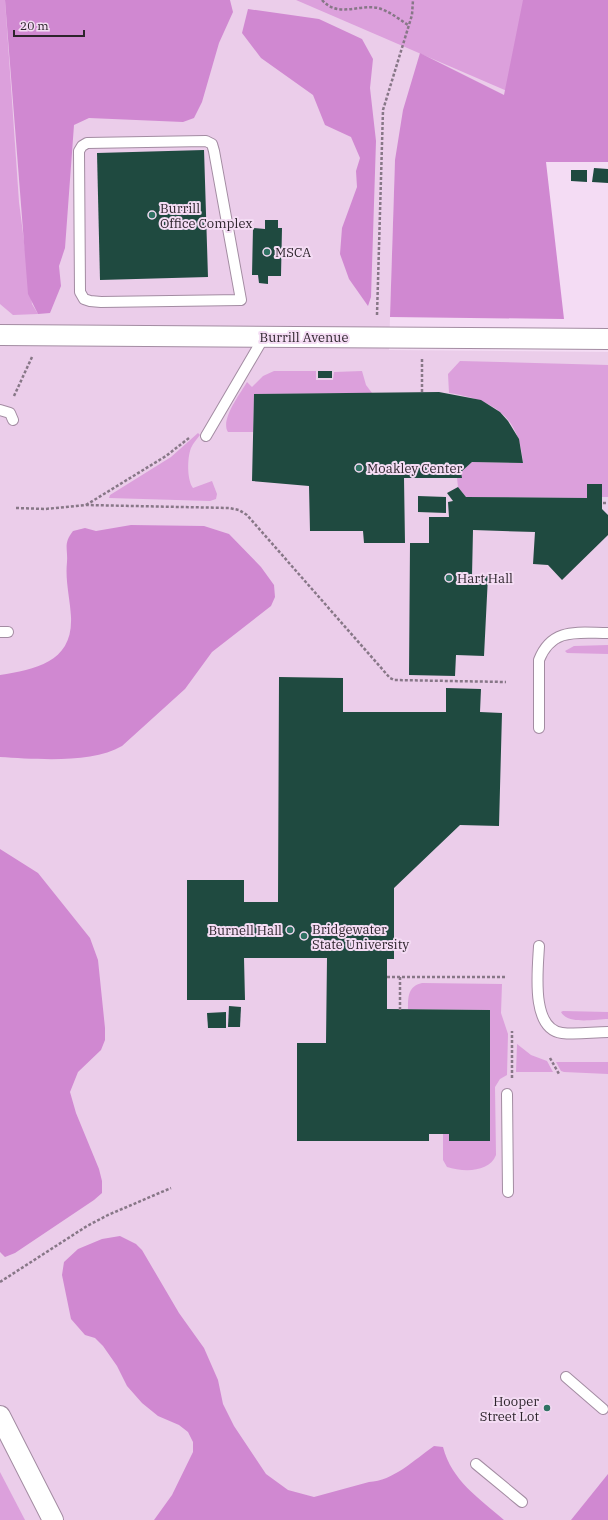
<svg xmlns="http://www.w3.org/2000/svg" width="608" height="1520" viewBox="0 0 608 1520" font-family="'IBM Plex Serif',serif">
  <style>
    .built { fill: #ebcdea }
    .green { fill: #dca0dc }
    .forest { fill: #d088d1 }
    .building { fill: #1f4a40 }
    .lines { fill: none; stroke-linecap: round; stroke-linejoin: round }
    .lane-casing { stroke: #a38ca2; stroke-width: 12 }
    .street-casing { stroke: #a38ca2; stroke-width: 22 }
    .path { stroke: #877787; stroke-width: 2.5; stroke-dasharray: 3 2; stroke-linecap: butt }
    .lane { stroke: #fff; stroke-width: 10 }
    .street { stroke: #fff; stroke-width: 20 }
    .poi-dot { fill: #307263; stroke: #f4dcf4; stroke-width: 1.5 }
    .labels { text-anchor: middle; dominant-baseline: central; stroke-width: 4; stroke-linejoin: round; paint-order: stroke }
    .poi-label { font-size: 13px; fill: #2d242c; stroke: #f4dcf4; text-anchor: start }
    .street-label { font-size: 13px; fill: #2d242c; stroke: #f4dcf4 }
  </style>
  <rect width="100%" height="100%" fill="#f4dcf4"/>
  <!-- built -->
  <path class="built" d="M0,0H608V162L395,160L389,350L608,352V1520H0Z"/>
  <!-- green -->
  <g class="green">
    <path d="M0,0H5L19,202L32,304L38,314L13,315L0,304Z"/>
    <path d="M296,0H525L507,91Z"/>
    <path d="M460,361L608,365V497H602V484H587V498L466,497L458,487L457,478L461,477V472L472,462L523,463C519,415 493,400 449,393L448,374Z"/>
    <path d="M274,371H316V380H333L334,372L362,371L366,385L372,393L254,394L253,432H228C220,420 240,394 247,382L252,387L263,376Z"/>
    <path d="M198,433L200,435C197,439 193,443 191,448C187,458 187,480 193,488L212,481L217,494L216,499L210,501L109,498L110,495L171,457Z"/>
    <path d="M608,645V654L567,653L565,651L574,646Z"/>
    <path d="M422,983L502,984L501,1013L508,1034L507,1075L500,1079L495,1087L496,1155C489,1173 463,1172 447,1167L443,1160V1134H449V1141H490V1010L408,1009C408,997 408,986 422,983Z"/>
    <path d="M563,1011L608,1012V1019C596,1019 568,1025 561,1012Z"/>
    <path d="M517,1044L531,1055L547,1061L553,1072H516Z"/>
    <path d="M556,1062H608V1074L564,1072L561,1071Z"/>
    <path d="M0,1472L25,1520H0Z"/>
  </g>
  <!-- forest -->
  <g class="forest">
    <path d="M5,0H230L233,12L219,43L202,102L194,118L183,122L89,118L74,125L65,248L59,266L61,286L50,313L38,314L28,294Z"/>
    <path d="M523,0H608V162H546L564,319L390,317L395,160L403,110L420,53L504,95Z"/>
    <path d="M248,9L319,19L362,39L373,59L370,88L376,141L371,297L368,306L349,279L340,254L342,228L357,187L356,171L360,158L351,137L325,125L313,95L261,58L242,33Z"/>
    <path d="M131,525L204,526L229,534L261,567L274,585L275,597L271,606L212,652L185,689L122,746C92,764 35,759 0,757V675C36,669 73,662 71,617C70,598 65,581 67,562C68,548 63,544 73,531L85,528L96,531Z"/>
    <path d="M0,849L38,873L90,938L98,960L105,1028V1040L101,1050L78,1072L70,1092L76,1113L99,1169L102,1181V1193L94,1200L15,1253L5,1257L0,1252Z"/>
    <path d="M120,1236L136,1244L142,1250L179,1313L204,1348L218,1380L223,1404L234,1426L266,1474L288,1490L314,1497L369,1482C393,1481 414,1460 434,1446L443,1447C452,1481 478,1497 504,1520H154L172,1495L193,1452V1442L188,1432L179,1425L158,1416L142,1403L127,1386L117,1366L103,1346L95,1338L85,1335L71,1319L62,1275L64,1262L78,1249L102,1239Z"/>
    <path d="M608,1474V1520H571Z"/>
  </g>
  <!-- building -->
  <g class="building">
    <path d="M204,150L208,277L100,280L97,153Z"/>
    <path d="M594,168L608,169V183L592,182Z"/>
    <path d="M571,170H587V182L571,181Z"/>
    <path d="M265,220H278V228H282L281,276H268V284L259,283L258,275H252L253,228L265,229Z"/>
    <rect x="318" y="371" width="14" height="7"/>
    <path d="M439,392L481,400L500,412L508,421L519,439L523,463L472,462L461,472L462,478H404L405,543H364L363,531H310L309,486L252,481L254,394Z"/>
    <path d="M587,484H602V509L608,515V535L562,580L548,565L533,564L535,532L473,530L472,576H488L484,656L456,655L455,676L409,675L410,543H429V517H449L448,502L453,501L447,493L458,487L466,497L587,498Z"/>
    <path d="M418,496L446,497V513L418,512Z"/>
    <path d="M279,677L343,678V712H446V688L481,689L480,712L502,713L499,826L460,825L394,888V959H387V1009L490,1010V1141H449V1134H429V1141H297V1043H326L327,958H244L245,1000H187V880H244V902H278Z"/>
    <path d="M229,1006L241,1007L240,1027H228Z"/>
    <path d="M226,1012V1028H208L207,1013Z"/>
  </g>
  <g class="lines">
    <defs>
      <g id="lane">
        <path d="M206,141L212,144L214,151L241,300L101,302L90,301L84,299L80,292L79,151L82,146L87,143Z"/>
        <path d="M0,410L10,413L13,420"/>
        <path d="M206,436L264,337"/>
        <path d="M0,632H8"/>
        <path d="M539,728V660C552,627 578,633 608,633"/>
        <path d="M539,946C538,968 530,1029 562,1033C577,1035 593,1032 608,1032"/>
        <path d="M507,1094L508,1192"/>
        <path d="M566,1377L603,1409"/>
        <path d="M476,1464L522,1502"/>
      </g>
      <g id="street">
        <path d="M0,335L608,339"/>
        <path d="M0,1416L53,1520"/>
      </g>
    </defs>
    <!-- lane casing -->
    <use href="#lane" class="lane-casing"/>
    <!-- street casing -->
    <use href="#street" class="street-casing"/>
    <!-- path -->
    <g class="path">
      <path d="M322,0C338,18 358,4 378,8C389,11 399,19 408,25"/>
      <path d="M377,315L383,110L412,15L413,0"/>
      <path d="M422,359V393"/>
      <path d="M14,396L32,357"/>
      <path d="M603,503H608"/>
      <path d="M86,505L166,456L189,438"/>
      <path d="M16,508L45,509L86,505L229,508L239,510L247,515L390,678L394,680L506,682"/>
      <path d="M387,977H507"/>
      <path d="M400,977V1010"/>
      <path d="M550,1058L559,1074"/>
      <path d="M512,1078V1031"/>
      <path d="M0,1282L87,1226L108,1215L171,1188"/>
    </g>
    <!-- lane -->
    <use href="#lane" class="lane"/>
    <!-- street -->
    <use href="#street" class="street"/>
  </g>
  <!-- markers -->
  <g class="poi-dot">
    <circle cx="152" cy="215" r="4"/>
    <circle cx="267" cy="252" r="4"/>
    <circle cx="359" cy="468" r="4"/>
    <circle cx="449" cy="578" r="4"/>
    <circle cx="290" cy="930" r="4"/>
    <circle cx="304" cy="936" r="4"/>
    <circle cx="547" cy="1408" r="4"/>
  </g>
  <g class="labels">
    <!-- poi labels -->
    <g class="poi-label">
      <text x="160" y="208">Burrill<tspan x="160" dy="15">Office Complex</tspan></text>
      <text x="275" y="252">MSCA</text>
      <text x="367" y="468">Moakley Center</text>
      <text x="457" y="578">Hart Hall</text>
      <text x="312" y="929">Bridgewater<tspan x="312" dy="15">State University</tspan></text>
      <text x="282" y="930" text-anchor="end">Burnell Hall</text>
      <text x="539" y="1401" text-anchor="end">Hooper<tspan x="539" dy="15">Street Lot</tspan></text>
    </g>
    <!-- street labels -->
    <g class="street-label">
      <text x="304" y="337">Burrill Avenue</text>
    </g>
  </g>
  <!-- scale -->
  <path d="M14 30v6h70v-6" fill="none" stroke="#2d242c" stroke-width="2"/>
  <text x="20" y="30" font-size="12" fill="#2d242c" stroke="#f4dcf4" stroke-width="3" paint-order="stroke">20 m</text>
</svg>
